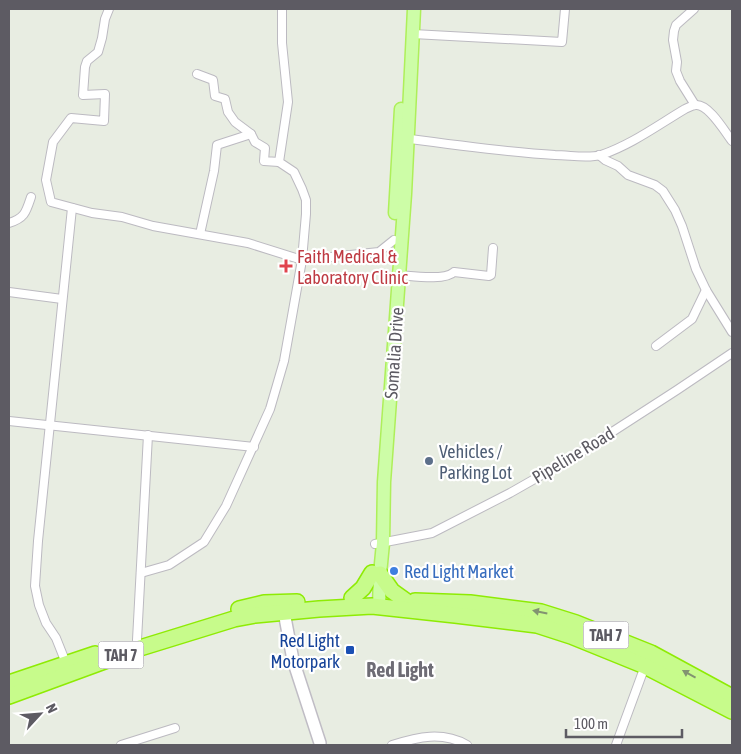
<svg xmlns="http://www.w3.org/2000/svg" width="741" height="754" viewBox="0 0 741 754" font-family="'Asap Condensed',sans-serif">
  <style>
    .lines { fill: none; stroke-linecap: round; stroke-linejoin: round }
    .street-casing { stroke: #bcbac1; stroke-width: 10 }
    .secondary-casing { stroke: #c0bdc5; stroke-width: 14 }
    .primary-casing { stroke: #aeef5a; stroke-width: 15 }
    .highway-casing { stroke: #8eeb04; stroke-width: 18 }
    .street { stroke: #fff; stroke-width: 8 }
    .secondary { stroke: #fff; stroke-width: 11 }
    .primary { stroke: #cdfda7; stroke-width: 12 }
    .highway { stroke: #c7fb8b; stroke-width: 15 }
    .oneway { fill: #829371 }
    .health-dot { fill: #e0444e; stroke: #fff; stroke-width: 2 }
    .service-dot { fill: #5c6f8a; stroke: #fff; stroke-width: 2 }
    .shop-dot { fill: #3f7fe0; stroke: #fff; stroke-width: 2 }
    .transit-dot { fill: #1a4fb4; stroke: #fff; stroke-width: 2 }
    .labels { text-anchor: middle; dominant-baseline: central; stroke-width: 4.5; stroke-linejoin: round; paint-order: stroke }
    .shield { fill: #fff; stroke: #8e8c92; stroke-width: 1 }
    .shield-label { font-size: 16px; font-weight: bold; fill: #5d5b63 }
    .health-label { font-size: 18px; fill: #be3a42; stroke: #fff; text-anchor: start }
    .street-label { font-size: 18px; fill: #5d5b63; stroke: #fff }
    .service-label { font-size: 18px; fill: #4e5e75; stroke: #fff; text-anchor: start }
    .shop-label { font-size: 18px; fill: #366cbe; stroke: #fff; text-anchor: start }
    .transit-label { font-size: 18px; fill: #164399; stroke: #fff; text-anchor: end }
    .quarter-label { font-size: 20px; font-weight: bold; fill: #6e6c75; stroke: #fff }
  </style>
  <rect width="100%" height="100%" fill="#e8ede2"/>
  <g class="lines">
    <defs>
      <g id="street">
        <path d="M109,9L105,19L102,38L98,52L87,61L85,67L83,95L105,94L104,121L71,118L53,142L46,180L51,202L92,213L122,217L153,226L248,243L302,260L379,252L394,240"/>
        <path d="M694,9L676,25L674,31L673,40L677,62L676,71L680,81L695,105"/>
        <path d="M413,34L562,42L565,9"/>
        <path d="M197,74L213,80L215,96L225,99L228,112L235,122L251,134L255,142L265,148L264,161L279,162"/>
        <path d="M403,138C454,145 505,152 555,155C570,155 587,159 601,155C631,145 658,125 685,109C688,108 692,105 696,105C709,104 725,132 732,141"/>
        <path d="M599,155L605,160L618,166L628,175L655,185L663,191L675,210L682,226L696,269L706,290L732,332"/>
        <path d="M9,223C25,218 26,212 31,197"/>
        <path d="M200,234L214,171L217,145L251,134"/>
        <path d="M399,275C413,276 445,281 454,272L489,276L491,275L493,248"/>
        <path d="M9,292L62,299"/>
        <path d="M656,346L692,319L706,290"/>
        <path d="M9,421L254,447"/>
        <path d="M375,544L432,533L510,493L575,456L677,390L732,353"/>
        <path d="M141,573L169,565L204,542L226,506L270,409L284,361L302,260L306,214V200L302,189L294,172L279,162L288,102L282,43V9"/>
        <path d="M137,640L148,435"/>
        <path d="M66,663L56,638L46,623L39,605L35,586L38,541L72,208"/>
        <path d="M121,745L175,728"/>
        <path d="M392,745C418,737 442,731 467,745"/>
        <path d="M616,745L645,666"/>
      </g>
      <path id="secondary" d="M284,612L293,660L320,743V745"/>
      <g id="primary">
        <path d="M395,213L401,109"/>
        <path d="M379,607L380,574L383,543L384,482L405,194L414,9"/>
      </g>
      <g id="highway">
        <path d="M380,574L392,591L406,601"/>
        <path d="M352,598L363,588L372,573"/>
        <path d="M415,601L470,603L541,612L576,623L651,653L732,697"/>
        <path d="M239,609L264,603L297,602"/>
        <path d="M9,683L95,654"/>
        <path d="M9,696L140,648L234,619L255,615L319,609L372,606L455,615L537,625L571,636L645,666L732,711"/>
      </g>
    </defs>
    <!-- street casing -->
    <use href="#street" class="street-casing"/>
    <!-- secondary casing -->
    <use href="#secondary" class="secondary-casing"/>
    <!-- primary casing -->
    <use href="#primary" class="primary-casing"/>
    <!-- highway casing -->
    <use href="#highway" class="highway-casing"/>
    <!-- street -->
    <use href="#street" class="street"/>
    <!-- secondary -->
    <use href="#secondary" class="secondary"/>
    <!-- primary -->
    <use href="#primary" class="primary"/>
    <!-- highway -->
    <use href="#highway" class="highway"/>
  </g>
  <!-- one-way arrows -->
  <defs><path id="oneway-solid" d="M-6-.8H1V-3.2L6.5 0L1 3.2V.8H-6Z" transform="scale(1.25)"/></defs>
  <g class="oneway">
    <use href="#oneway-solid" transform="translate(540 612) rotate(-168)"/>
    <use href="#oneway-solid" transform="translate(689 674) rotate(-151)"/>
  </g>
  <!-- markers -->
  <path class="health-dot" d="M283.5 258.5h5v5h5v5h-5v5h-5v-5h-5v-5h5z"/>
  <circle class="service-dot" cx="429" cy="461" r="5"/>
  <circle class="shop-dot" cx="394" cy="571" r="5"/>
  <rect class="transit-dot" x="345" y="645" width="10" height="10" rx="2.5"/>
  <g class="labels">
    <!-- shield labels -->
    <g class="shield">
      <rect x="583.5" y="621.5" width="45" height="27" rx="4"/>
      <rect x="98.5" y="641.5" width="45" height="27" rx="4"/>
    </g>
    <g class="shield-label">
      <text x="606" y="635">TAH 7</text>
      <text x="121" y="655">TAH 7</text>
    </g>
    <!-- health labels -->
    <g class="health-label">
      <text x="297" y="256">Faith Medical &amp;<tspan x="297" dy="21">Laboratory Clinic</tspan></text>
    </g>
    <!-- street labels -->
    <g class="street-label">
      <text transform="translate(394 353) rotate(-86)">Somalia Drive</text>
      <text transform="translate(573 455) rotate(-31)">Pipeline Road</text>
    </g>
    <!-- service labels -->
    <g class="service-label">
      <text x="439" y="451">Vehicles /<tspan x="439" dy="21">Parking Lot</tspan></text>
    </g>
    <!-- shop labels -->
    <g class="shop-label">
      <text x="404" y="571">Red Light Market</text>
    </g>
    <!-- transit labels -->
    <g class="transit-label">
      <text x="340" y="640">Red Light<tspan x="340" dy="21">Motorpark</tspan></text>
    </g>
    <!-- quarter labels -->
    <g class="quarter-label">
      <text x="400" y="669">Red Light</text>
    </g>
  </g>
  <!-- border -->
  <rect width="741" height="754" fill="none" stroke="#5d5b63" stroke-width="20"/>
  <!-- north arrow -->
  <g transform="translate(40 714) rotate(64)" stroke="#ffffff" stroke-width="4" paint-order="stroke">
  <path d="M0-4L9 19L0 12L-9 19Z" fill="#5d5b63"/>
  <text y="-8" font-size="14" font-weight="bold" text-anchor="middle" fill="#5d5b63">N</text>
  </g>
  <!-- scale -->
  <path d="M566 729v8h116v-8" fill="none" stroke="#5d5b63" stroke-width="2.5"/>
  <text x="574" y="729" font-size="15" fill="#5d5b63" stroke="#ffffff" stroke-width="4" paint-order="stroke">100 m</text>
</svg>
